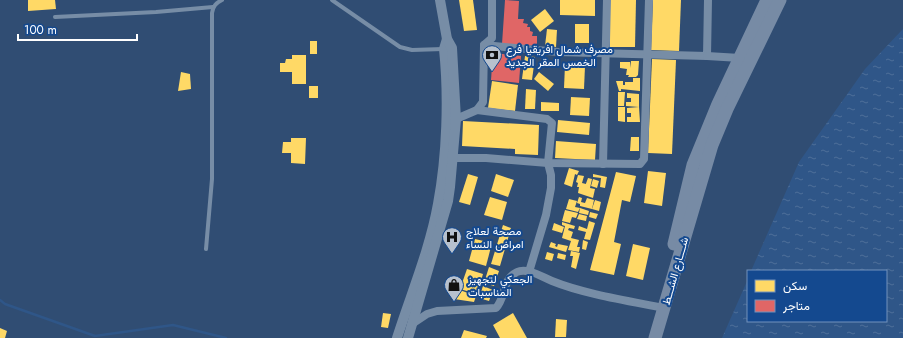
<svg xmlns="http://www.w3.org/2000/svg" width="903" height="338" viewBox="0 0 903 338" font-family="Jost,Vazirmatn,sans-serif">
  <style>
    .water { fill: url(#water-ripples) }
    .homes { fill: #ffd966 }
    .shops { fill: #e06666 }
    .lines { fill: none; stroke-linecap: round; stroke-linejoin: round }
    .stream { stroke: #2f5688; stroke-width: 2.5 }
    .service { stroke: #778da6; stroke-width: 4 }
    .minor { stroke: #778da6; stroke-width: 8 }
    .tertiary { stroke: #778da6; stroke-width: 10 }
    .primary { stroke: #778ba5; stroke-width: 13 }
    .labels { text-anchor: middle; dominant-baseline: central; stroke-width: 4; stroke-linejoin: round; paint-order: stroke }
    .poi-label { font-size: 11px; fill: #fff; stroke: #14498f; text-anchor: start }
    .street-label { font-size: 11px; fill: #fff; stroke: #14498f }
  </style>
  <defs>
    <pattern id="water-ripples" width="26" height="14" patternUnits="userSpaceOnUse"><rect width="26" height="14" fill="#2f5688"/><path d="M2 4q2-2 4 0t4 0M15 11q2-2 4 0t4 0" fill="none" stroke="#4e6f9a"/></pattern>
  </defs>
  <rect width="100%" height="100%" fill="#304d73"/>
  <!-- water -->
  <path class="water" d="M903,29V338H722L748,279V321H886V271H751L799,162L865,69Z"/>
  <!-- homes -->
  <g class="homes">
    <path d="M28,0H55L56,9L28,11Z"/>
    <path d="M459,0H473L477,30L464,31Z"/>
    <path d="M560,0H595V16L560,15Z"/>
    <path d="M610,0H636L635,47H610Z"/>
    <path d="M653,0H681L679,51L651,50Z"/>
    <path d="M545,9L554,21L540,32L531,20Z"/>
    <rect x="575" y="24" width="14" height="19"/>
    <path d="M547,29L557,30L556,47L545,46Z"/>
    <rect x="310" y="41" width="7" height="13"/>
    <path d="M292,55H306V84H292V72H280V63H285L286,59H292Z"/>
    <path d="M525,56L535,57L532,80L522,79Z"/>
    <path d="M652,59L676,60L672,154L648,153Z"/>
    <path d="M631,61H639L638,75L636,77H628L629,75H626L627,69L620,68V62H630V68Z"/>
    <path d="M565,65L585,66L584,89L564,88Z"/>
    <path d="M181,72L190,74L191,89L178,91Z"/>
    <path d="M539,72L554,84L548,91L534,79Z"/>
    <path d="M633,78H640V91L621,89V91H619L616,81H623V85H625V82H633Z"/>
    <path d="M492,81L518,85L515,111L488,108Z"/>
    <rect x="309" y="86" width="9" height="12"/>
    <path d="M526,89L536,90L535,109H525Z"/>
    <path d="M618,92H625L624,106H618Z"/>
    <path d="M627,93L639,94V107L626,106V102H631V98H627Z"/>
    <path d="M571,97L590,98L589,116L570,115Z"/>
    <path d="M541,102L559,103V111H541Z"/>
    <path d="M618,107H625V122L618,121Z"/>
    <path d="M639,107L640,122H627V117H631V113H627V108Z"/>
    <path d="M558,120L590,123L589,135L557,132Z"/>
    <path d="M463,121L539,125L538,155L515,154V149L462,146Z"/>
    <path d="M631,137H639V151H630Z"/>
    <path d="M291,138H306L305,164L291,163V153H282L283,142H291Z"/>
    <path d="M556,141L596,144L595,160L555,158Z"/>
    <path d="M569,168L579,171L577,175L575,174L572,187L564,184Z"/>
    <path d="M648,171L666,173L662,206L644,203Z"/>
    <path d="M616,172L636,176L630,202L622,200L614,242L621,244L614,275L590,270Z"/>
    <path d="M468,174L478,177L470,205L459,202Z"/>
    <path d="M496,174L514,180L508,197L491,191Z"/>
    <path d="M593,174L607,177L605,188L600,187L601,178L593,177Z"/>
    <path d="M578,175L584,176L582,183L586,184L584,189L588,178L592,179L590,188L595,189L593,198L578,193L579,187H577L578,183L576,182Z"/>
    <path d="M593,179L599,181L597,188L591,186Z"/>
    <path d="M490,197L507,202L502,220L484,215Z"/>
    <path d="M579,197L582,198L581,202L585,203L587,198L594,200L592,209L580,206V204L577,203Z"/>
    <path d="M569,199L577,201L575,207L580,208L578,212L566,209Z"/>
    <path d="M595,200L601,202L599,211L592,209Z"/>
    <path d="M580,208L589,211L588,215L579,213Z"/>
    <path d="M565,210L578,213L576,218L572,217L570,223L562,221Z"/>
    <path d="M590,212L598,214L596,219L589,217Z"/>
    <path d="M579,214L587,216L586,221L577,219Z"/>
    <path d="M589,221L595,223L590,240L584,239L586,232L578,230L579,226L587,229Z"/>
    <path d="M562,222L575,226L574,229L569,228L568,230L573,232L571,238L579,240L577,247H580L579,252L568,250L571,241L562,238L565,226L562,225Z"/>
    <path d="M554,223L564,227L562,233L552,230Z"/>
    <path d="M503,225L511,228L500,266L491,264Z"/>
    <path d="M475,239L492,243L486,266L469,261Z"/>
    <path d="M583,240L588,242L586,250L582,249Z"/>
    <path d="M551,242L556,244L555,246L557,247L558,244L568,246L566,252L549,247Z"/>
    <path d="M633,244L650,248L643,280L626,276Z"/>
    <path d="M571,251L580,253L576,269L571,267L573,256H570Z"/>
    <path d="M547,252L554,254L552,261L545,259Z"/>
    <path d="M558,253L566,255L565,260L557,258Z"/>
    <path d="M489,267L499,271L494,286L484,283Z"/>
    <path d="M467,269L483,274L477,294L460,289Z"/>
    <path d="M483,286L493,290L489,301L479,298Z"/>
    <path d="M457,289L476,296L474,302L454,299Z"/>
    <path d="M383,313L391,314L388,328L381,327Z"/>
    <path d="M513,313L527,338H500L493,325Z"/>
    <path d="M556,319L567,320L566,337H555Z"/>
    <path d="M0,328L7,331L5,338H0Z"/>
    <path d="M464,330L487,336L486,338H461Z"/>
  </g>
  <!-- shops -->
  <g class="shops">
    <path d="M505,0L519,1L518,19H524L523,23L528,24L527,27H530V31L533,32L532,36H537V46L502,44Z"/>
    <path d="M493,53L521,56L519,83L491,80Z"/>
  </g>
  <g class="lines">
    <!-- stream -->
    <path class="stream" d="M0,300L5,304L95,336L173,325L226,338"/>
    <!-- service -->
    <g class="service">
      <path d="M332,0L400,47L412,50L443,49"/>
      <path d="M55,17L156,12L213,7"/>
      <path d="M206,249L212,179V13C213,6 216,3 222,0"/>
    </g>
    <!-- minor -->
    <g class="minor">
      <path d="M484,45L558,52L707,56L708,0"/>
      <path d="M707,56L740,58"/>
      <path d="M477,110L547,119L552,123L548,163L551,175V188L546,215L529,272"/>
      <path d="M456,119L477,110L483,102L484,45L492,38V0"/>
      <path d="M453,158H486L548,163L640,164L644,159L649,0"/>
      <path d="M603,164L607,0"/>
      <path d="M412,324L427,314L437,311L496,308C506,298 502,279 517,272C527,267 542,277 552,281C584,294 629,301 664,308"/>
    </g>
    <!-- tertiary -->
    <g class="tertiary">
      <path d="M397,338C411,294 430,249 438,204C447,156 449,97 444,49L447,39"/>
      <path d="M408,338L448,201L450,187L456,119L452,48L447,39L440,0"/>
    </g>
    <!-- primary -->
    <g class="primary">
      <path d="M674,244L693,165L718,104L767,0"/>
      <path d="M655,338L712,145L727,109L780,0"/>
    </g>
  </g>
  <!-- icons -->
  <defs>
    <symbol id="bank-pin" viewBox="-11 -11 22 30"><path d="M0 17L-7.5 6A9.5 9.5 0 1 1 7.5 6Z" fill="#b7c1ce" stroke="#14498f"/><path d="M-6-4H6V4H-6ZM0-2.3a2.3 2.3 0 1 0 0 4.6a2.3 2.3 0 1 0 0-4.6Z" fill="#111"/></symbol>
    <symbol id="hospital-pin" viewBox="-11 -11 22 30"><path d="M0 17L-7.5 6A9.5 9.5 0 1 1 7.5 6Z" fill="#b7c1ce" stroke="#14498f"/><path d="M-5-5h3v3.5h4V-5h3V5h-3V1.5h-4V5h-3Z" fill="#111"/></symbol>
    <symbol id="shop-pin" viewBox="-11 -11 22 30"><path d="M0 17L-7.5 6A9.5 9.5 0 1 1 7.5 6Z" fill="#b7c1ce" stroke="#14498f"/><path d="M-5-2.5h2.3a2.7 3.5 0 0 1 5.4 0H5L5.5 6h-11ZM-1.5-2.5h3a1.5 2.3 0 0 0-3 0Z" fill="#111"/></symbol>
  </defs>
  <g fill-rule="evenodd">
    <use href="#bank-pin" x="481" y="44" width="22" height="30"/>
    <use href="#hospital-pin" x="441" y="226" width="22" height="30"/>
    <use href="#shop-pin" x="443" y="274" width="22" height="30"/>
  </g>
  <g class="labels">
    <!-- poi labels -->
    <g class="poi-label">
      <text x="506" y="49">مصرف شمال افريقيا فرع<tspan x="506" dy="13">الخمس المقر الجديد</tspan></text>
      <text x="466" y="231">مصحة لعلاج<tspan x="466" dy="13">امراض النساء</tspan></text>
      <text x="468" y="279">الجعكي لتجهيز<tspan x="468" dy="13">المناسبات</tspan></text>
    </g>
    <!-- street labels -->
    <g class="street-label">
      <text transform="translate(675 271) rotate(-74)">شــــارع الشـــط</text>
    </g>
  </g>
  <!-- legend -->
  <rect x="747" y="270" width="140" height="52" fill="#14498f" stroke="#7292bc"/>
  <rect x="755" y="280" width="20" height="12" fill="#ffd966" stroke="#7292bc"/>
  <text x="783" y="290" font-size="12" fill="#ffffff">سكن</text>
  <rect x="755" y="300" width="20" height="12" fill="#e06666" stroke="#7292bc"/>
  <text x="783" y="310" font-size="12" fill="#ffffff">متاجر</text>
  <!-- scale -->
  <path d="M18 34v6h119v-6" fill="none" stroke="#ffffff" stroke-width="2"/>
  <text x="24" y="34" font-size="12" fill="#ffffff" stroke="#14498f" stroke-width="3" paint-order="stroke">100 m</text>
</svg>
